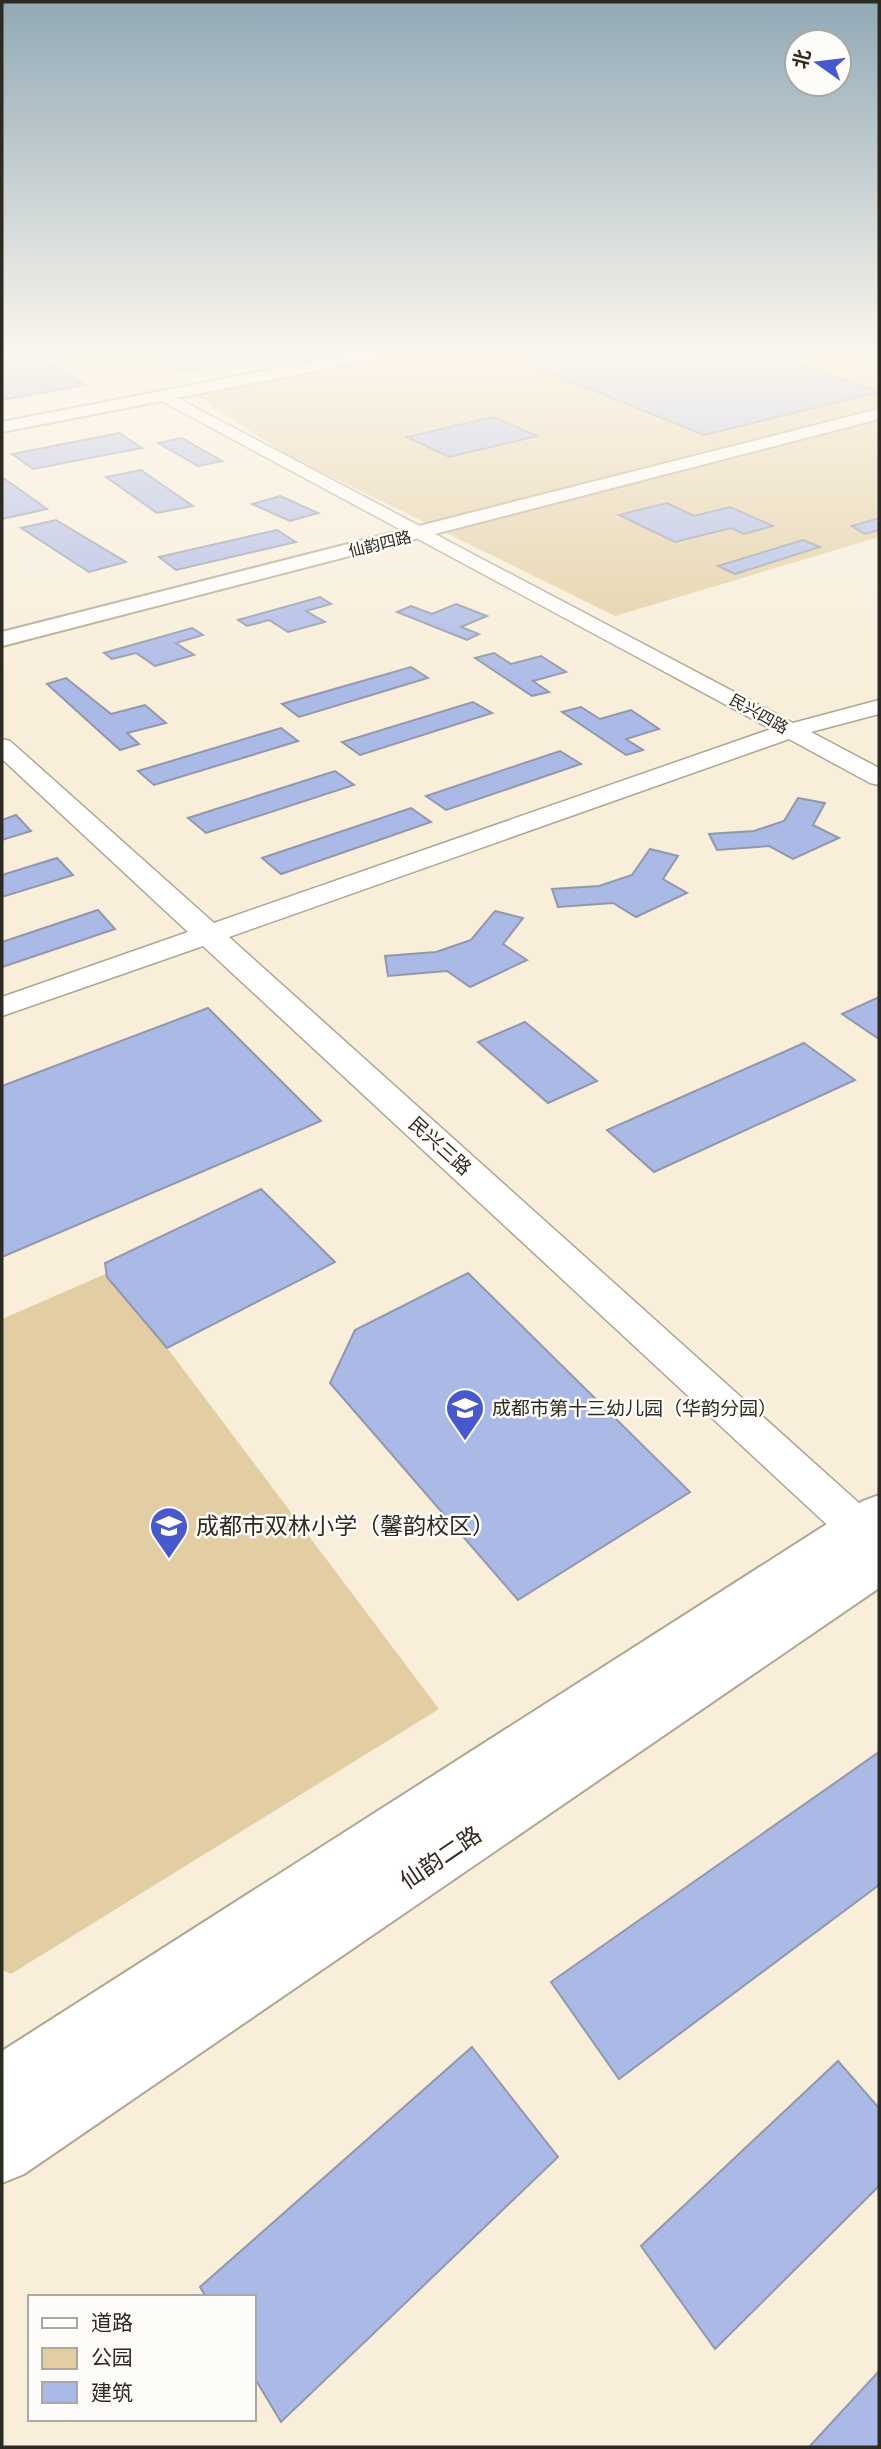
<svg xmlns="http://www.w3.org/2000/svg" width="881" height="2449" viewBox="0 0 881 2449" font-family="'Roboto Serif','Noto Sans SC',serif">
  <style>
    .green { fill: #e3cea3 }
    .building { fill: #abb9e7; stroke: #9298ab; stroke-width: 2 }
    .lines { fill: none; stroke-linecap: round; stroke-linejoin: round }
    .street-casing { stroke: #afa693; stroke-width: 3 }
    .secondary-casing { stroke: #afa693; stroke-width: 4 }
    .street { fill: #fff; fill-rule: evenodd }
    .secondary { fill: #fff; fill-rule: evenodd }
    .labels { text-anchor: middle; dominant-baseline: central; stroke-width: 5; stroke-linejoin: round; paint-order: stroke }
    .far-street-label { font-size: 16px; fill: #2d2a22; stroke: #fefcf8 }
    .street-label { font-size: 19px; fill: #2d2a22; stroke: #fefcf8 }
    .poi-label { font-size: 19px; fill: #2d2a22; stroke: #fefcf8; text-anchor: start }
    .near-poi-label { font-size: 23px; fill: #2d2a22; stroke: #fefcf8; text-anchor: start }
    .near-street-label { font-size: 23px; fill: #2d2a22; stroke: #fefcf8 }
  </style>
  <rect width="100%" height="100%" fill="#f8eeda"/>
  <!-- green -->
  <g class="green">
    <path d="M413,350H856L879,357V537L615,616L286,454L194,394Z"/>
    <path d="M110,1272L439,1709L11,1974L2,1970V1319Z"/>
  </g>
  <!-- building -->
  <g class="building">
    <path d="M141,350H186L204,359L248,351L261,357L184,372Z"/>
    <path d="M537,350H759L879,392L704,435L507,356Z"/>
    <path d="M39,357L85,385L2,400V363Z"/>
    <path d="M493,417L537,436L449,457L407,437Z"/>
    <path d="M119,433L142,448L33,469L12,454Z"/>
    <path d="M182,438L222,461L198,466L158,443Z"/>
    <path d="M141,470L193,506L157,513L106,477Z"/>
    <path d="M2,477L47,509L2,519Z"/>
    <path d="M280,496L318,513L290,521L252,504Z"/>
    <path d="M667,503L694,516L730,507L773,526L744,534L731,528L675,542L619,515Z"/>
    <path d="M879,518V530L865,534L852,526Z"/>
    <path d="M56,520L126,562L89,572L21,528Z"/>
    <path d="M277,530L296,542L176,570L159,557Z"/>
    <path d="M803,540L820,547L735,574L718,566Z"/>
    <path d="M320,597L331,604L306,611L325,622L288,632L269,620L247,626L238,620Z"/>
    <path d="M456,604L487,616L461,627L479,634L467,640L397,612L411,606L432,614Z"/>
    <path d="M192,628L203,635L176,643L194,655L155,666L136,653L112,659L104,653Z"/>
    <path d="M494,653L511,664L541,656L566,672L533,681L549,692L532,696L475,658Z"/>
    <path d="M411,667L428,678L299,717L282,704Z"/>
    <path d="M66,678L111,714L145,705L166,723L127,733L139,744L120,750L47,684Z"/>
    <path d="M473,702L492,713L360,755L342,742Z"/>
    <path d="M581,707L600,719L631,710L659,729L626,739L643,750L626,755L562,712Z"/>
    <path d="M281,728L298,741L154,785L138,771Z"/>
    <path d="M560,751L581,764L446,810L426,796Z"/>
    <path d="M335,771L354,785L206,833L188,818Z"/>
    <path d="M798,798L825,803L813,825L839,838L793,859L769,846L717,850L709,834L754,831L784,821Z"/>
    <path d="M411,808L431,822L281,874L262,858Z"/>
    <path d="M16,815L31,831L2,840V820Z"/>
    <path d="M650,849L678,856L663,879L687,893L636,917L613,903L558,907L552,889L599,886L632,875Z"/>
    <path d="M57,858L73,875L2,897V875Z"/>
    <path d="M98,910L115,929L2,967V942Z"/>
    <path d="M495,911L523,918L503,944L527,960L470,987L447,971L388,976L385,956L436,952L471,940Z"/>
    <path d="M879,997V1039L842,1014Z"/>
    <path d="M208,1008L321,1121L2,1257V1086Z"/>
    <path d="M525,1022L597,1081L548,1103L478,1042Z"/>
    <path d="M804,1043L855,1080L654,1172L607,1130Z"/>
    <path d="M261,1189L335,1262L167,1348L107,1277L105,1263Z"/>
    <path d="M468,1273L690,1492L518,1600L330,1383L355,1330Z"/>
    <path d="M879,1752V1885L619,2079L551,1982Z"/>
    <path d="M472,2047L558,2157L281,2422L254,2377V2297H206L200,2287Z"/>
    <path d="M838,2061L879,2108V2186L715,2349L641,2246Z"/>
    <path d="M879,2371V2447H809Z"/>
  </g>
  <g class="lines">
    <defs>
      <path id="street" d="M164,391L793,723L879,700V714L811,732L879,768V785L870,783L789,739L229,937L879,1521V1565L864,1559L203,946L2,1016V997L188,932L2,759V739L10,741L214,923L771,729L158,399L156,396Z"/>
      <g id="secondary">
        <path d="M372,350H406L398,355L2,432V422Z"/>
        <path d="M879,409V419L2,646V632Z"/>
        <path d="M879,1495V1538L863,1549L879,1543V1588L24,2174L2,2183V2051L863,1501Z"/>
      </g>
    </defs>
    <!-- street casing -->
    <use href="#street" class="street-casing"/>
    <!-- secondary casing -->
    <use href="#secondary" class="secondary-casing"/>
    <!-- street -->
    <use href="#street" class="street"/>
    <!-- secondary -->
    <use href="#secondary" class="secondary"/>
  </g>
  <!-- sky -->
  <linearGradient id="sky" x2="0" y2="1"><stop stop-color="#91a9b6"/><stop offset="0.51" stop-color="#fcf7ee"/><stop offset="1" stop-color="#fcf7ee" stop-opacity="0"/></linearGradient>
  <rect width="881" height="693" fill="url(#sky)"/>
  <!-- icons -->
  <defs>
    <symbol id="school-pin" viewBox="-11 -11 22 30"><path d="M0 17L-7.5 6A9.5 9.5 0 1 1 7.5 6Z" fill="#4859ce" stroke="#fefcf8"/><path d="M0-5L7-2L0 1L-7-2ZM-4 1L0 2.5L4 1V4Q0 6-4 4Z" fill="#fff"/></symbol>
  </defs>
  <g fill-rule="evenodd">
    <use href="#school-pin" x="443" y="1386" width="44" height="60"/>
    <use href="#school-pin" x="147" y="1504" width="44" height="60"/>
  </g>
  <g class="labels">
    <!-- far-street labels -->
    <g class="far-street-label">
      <text transform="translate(380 544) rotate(-14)">仙韵四路</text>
      <text transform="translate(759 714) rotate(29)">民兴四路</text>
    </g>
    <!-- street labels -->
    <g class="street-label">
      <text transform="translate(440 1146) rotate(42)">民兴三路</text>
    </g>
    <!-- poi labels -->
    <g class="poi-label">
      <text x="492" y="1408">成都市第十三幼儿园（华韵分园）</text>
    </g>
    <!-- near-poi labels -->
    <g class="near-poi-label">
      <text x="196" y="1526">成都市双林小学（馨韵校区）</text>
    </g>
    <!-- near-street labels -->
    <g class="near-street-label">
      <text transform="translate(441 1858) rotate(-34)">仙韵二路</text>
    </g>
  </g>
  <!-- border -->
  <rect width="881" height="2449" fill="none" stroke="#2d2a22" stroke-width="7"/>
  <!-- legend -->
  <rect x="28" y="2295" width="228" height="126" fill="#fefcf8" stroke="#aaa8a2" stroke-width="2"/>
  <rect x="42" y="2318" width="35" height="10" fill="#ffffff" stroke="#aaa8a2" stroke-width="2"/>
  <text x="91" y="2330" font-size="21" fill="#2d2a22">道路</text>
  <rect x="42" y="2348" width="35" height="21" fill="#e3cea3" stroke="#aaa8a2" stroke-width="2"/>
  <text x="91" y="2365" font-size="21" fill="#2d2a22">公园</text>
  <rect x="42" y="2382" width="35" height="21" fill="#abb9e7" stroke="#aaa8a2" stroke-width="2"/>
  <text x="91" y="2400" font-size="21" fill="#2d2a22">建筑</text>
  <!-- north arrow -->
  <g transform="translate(818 63) rotate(284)"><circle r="33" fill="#fefcf8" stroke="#aaa8a2" stroke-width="2"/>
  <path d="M0-5L12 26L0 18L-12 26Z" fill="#4859ce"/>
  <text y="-10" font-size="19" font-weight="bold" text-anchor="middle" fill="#2d2a22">北</text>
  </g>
</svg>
